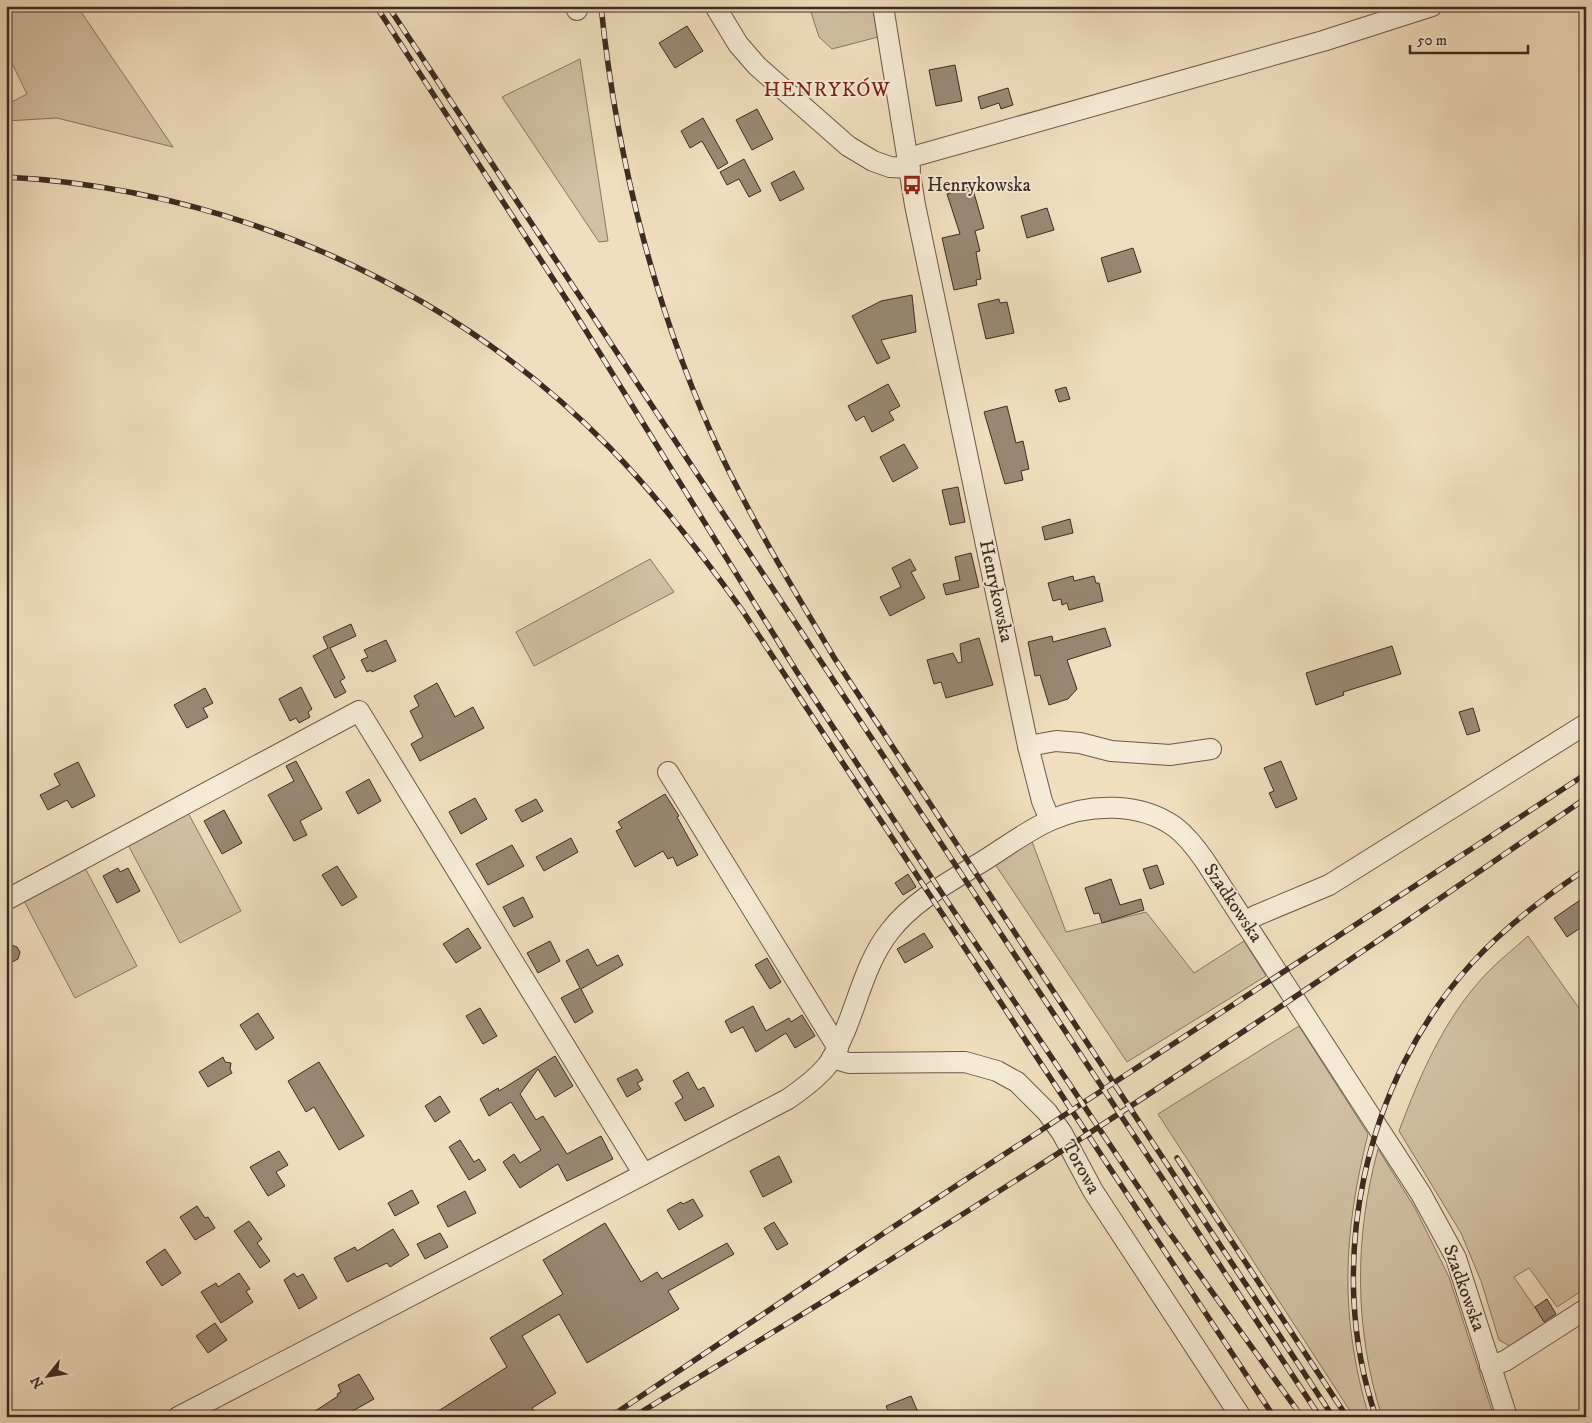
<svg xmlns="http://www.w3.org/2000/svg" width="1592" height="1423" viewBox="0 0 1592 1423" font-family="'IM FELL DW Pica',serif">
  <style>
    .green { fill: #d2c0a4; stroke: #887664 }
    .building { fill: #9a8874; stroke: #3d2b23 }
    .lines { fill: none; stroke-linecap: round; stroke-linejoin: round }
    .minor-casing { stroke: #6a584a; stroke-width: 22 }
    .minor { stroke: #f5ead5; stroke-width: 20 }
    .rail-casing { stroke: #3d2b23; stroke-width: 5.5 }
    .rail { stroke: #f5ead5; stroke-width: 4; stroke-dasharray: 11; stroke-linecap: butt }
    .labels { text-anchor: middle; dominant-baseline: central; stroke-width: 4; stroke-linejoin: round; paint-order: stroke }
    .poi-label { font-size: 19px; fill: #3d2b23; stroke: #f5ead5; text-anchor: start }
    .street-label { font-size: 19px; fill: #3d2b23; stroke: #f5ead5 }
    .neighbourhood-label { font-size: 20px; letter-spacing: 1px; fill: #7a1f14; stroke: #f5ead5 }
  </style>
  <rect width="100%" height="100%" fill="#f0debe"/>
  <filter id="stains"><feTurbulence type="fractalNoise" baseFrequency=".004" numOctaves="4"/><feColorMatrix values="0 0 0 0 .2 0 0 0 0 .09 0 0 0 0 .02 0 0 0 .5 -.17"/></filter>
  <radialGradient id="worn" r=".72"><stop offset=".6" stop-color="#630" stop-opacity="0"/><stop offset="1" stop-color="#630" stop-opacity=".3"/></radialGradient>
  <!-- green -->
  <g class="green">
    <path d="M6,6H77L173,147L57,118L6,121V105L27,94L6,51Z"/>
    <path d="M809,6H872L878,37L832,49L819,37Z"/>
    <path d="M580,59L608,241L599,242L502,97Z"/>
    <path d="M650,559L674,592L534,666L516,632Z"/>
    <path d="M187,811L241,911L180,943L127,843Z"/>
    <path d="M1031,839L1066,932L1146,912L1194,973L1244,941L1266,976L1127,1062L995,864Z"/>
    <path d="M84,866L137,966L75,998L23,899Z"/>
    <path d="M1528,936L1586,1018V1288L1557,1307L1529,1268L1514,1277L1547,1325L1513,1348L1499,1340L1481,1281L1461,1233L1399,1131C1420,1075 1444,1019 1485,975C1498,961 1514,949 1528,936Z"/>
    <path d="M1299,1026L1368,1134C1343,1235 1339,1316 1369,1417H1354L1158,1114Z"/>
    <path d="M1378,1149L1415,1208L1449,1277L1494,1417H1382C1354,1329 1354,1238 1378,1149Z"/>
  </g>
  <!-- building -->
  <g class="building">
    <path d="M687,26L703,51L675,68L659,43Z"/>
    <path d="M955,65L962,101L936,106L929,70Z"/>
    <path d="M1008,88L1013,105L1001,109L999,103L981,109L978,97Z"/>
    <path d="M757,109L773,139L752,150L736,120Z"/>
    <path d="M703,118L728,163L718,169L702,141L690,148L681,131Z"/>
    <path d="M744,159L761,191L749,197L739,179L727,185L720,172Z"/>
    <path d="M794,171L804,189L780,201L771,183Z"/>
    <path d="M972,186L984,228L975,231L980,251L976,252L981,279L976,280L977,285L954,290L942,238L960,234L947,194Z"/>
    <path d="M1047,208L1054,230L1027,238L1021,216Z"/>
    <path d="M1133,248L1141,272L1108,282L1101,258Z"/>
    <path d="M912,295L916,332L881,340L890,358L877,364L852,316L881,301Z"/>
    <path d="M999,299L1000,303L1007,302L1014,333L986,339L978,304Z"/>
    <path d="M888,384L900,406L889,412L894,420L872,432L864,416L856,421L848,406Z"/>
    <path d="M1066,387L1070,399L1059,402L1055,390Z"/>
    <path d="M1007,406L1016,443L1023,441L1029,469L1021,471L1023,480L1005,484L984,412Z"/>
    <path d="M904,444L918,468L893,482L880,457Z"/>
    <path d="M958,487L965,522L950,525L942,490Z"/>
    <path d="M1070,519L1073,533L1045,540L1042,527Z"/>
    <path d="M971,553L979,587L946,595L943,584L960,580L955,557Z"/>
    <path d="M910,559L916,570L911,572L925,598L890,616L880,597L901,587L892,568Z"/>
    <path d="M1073,576L1074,581L1094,576L1096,583H1099L1103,601L1069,610L1067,603L1062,605L1061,599L1053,601L1048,583Z"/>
    <path d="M351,624L356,636L330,648L345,678L340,681L346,692L335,698L313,656L328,648L323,637Z"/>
    <path d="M1105,628L1111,646L1067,660L1077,689L1068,699L1049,705L1040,675L1035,676L1028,642L1052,636L1053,642Z"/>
    <path d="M979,638L993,685L946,698L941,682L934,684L927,660L953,653L958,663L962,662L960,644Z"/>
    <path d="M386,640L396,661L372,672L371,670L367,672L361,660L368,657L364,650Z"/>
    <path d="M1392,646L1401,674L1343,692L1344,695L1316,705L1306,673Z"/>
    <path d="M437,683L455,717L473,707L484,728L420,761L411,744L423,737L410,711L419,706L414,696Z"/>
    <path d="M301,687L312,709L308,712L310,717L299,723L296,718L290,721L279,699Z"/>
    <path d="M205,688L213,703L203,708L208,717L187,728L174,705Z"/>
    <path d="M1473,708L1480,731L1467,735L1459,712Z"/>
    <path d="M296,761L322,809L300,821L307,835L294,841L268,795L294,781L286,766Z"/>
    <path d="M1281,761L1297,799L1276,808L1269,793L1274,791L1264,768Z"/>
    <path d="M78,762L95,796L72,808L67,800L48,810L40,795L60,785L54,774Z"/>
    <path d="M369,779L381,801L358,814L346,792Z"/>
    <path d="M665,794L679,816L677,817L698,855L677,866L673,857L668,859L663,851L635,867L616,831L622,828L618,822Z"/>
    <path d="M475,798L487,819L461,834L449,812Z"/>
    <path d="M536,799L543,811L522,822L515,810Z"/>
    <path d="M224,810L242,843L222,854L204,821Z"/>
    <path d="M571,838L578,852L544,871L536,857Z"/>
    <path d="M512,845L524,866L488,885L476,864Z"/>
    <path d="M1157,865L1164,884L1150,889L1143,869Z"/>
    <path d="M337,866L357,897L342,906L322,875Z"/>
    <path d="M118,868L120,872L128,868L140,891L117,903L103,876Z"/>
    <path d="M908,874L916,887L903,895L895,883Z"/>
    <path d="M1111,879L1120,905L1141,899L1144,910L1102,923L1099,913L1094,914L1085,888Z"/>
    <path d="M1586,896V924L1567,937L1554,918Z"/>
    <path d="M523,897L533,917L514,927L503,907Z"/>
    <path d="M468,928L481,948L456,963L443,944Z"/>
    <path d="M924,933L933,947L905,963L897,949Z"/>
    <path d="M550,941L560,961L538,973L527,953Z"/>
    <path d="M6,943L17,947L20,952L18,959L6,965Z"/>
    <path d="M588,949L597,966L618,955L623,965L581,989L593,1012L575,1023L561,998L580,988L566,961Z"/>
    <path d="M767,958L781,982L770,989L755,965Z"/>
    <path d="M753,1006L766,1031L789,1018L791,1022L802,1015L815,1036L795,1048L786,1033L756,1052L743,1027L731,1033L725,1021Z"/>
    <path d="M480,1008L497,1036L483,1044L466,1016Z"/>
    <path d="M258,1013L274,1038L256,1050L240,1025Z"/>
    <path d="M555,1056L573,1086L555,1097L538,1069L520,1094L536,1120L543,1116L567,1154L601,1136L613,1159L567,1181L558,1164L520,1188L503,1162L514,1154L520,1163L541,1150L511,1102L489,1116L480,1099L498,1088L499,1091Z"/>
    <path d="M223,1057L225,1062L231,1063L230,1069L232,1073L208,1087L199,1072Z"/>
    <path d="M319,1062L364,1136L339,1150L314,1107L306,1112L288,1081Z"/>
    <path d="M637,1069L643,1080L637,1083L641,1089L627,1097L617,1079Z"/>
    <path d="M688,1072L698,1090L704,1087L714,1106L685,1121L675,1103L683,1098L673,1081Z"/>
    <path d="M440,1096L450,1112L435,1122L425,1106Z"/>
    <path d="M460,1140L474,1162L479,1159L486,1170L469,1180L449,1147Z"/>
    <path d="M279,1151L288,1165L276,1172L285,1186L268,1196L250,1167Z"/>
    <path d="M779,1156L792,1182L763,1197L750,1171Z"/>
    <path d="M412,1190L419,1203L395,1216L388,1203Z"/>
    <path d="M465,1191L476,1213L448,1227L437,1206Z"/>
    <path d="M693,1199L703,1216L679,1230L667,1210L681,1202L683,1204Z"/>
    <path d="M197,1206L205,1218L208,1217L215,1228L195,1240L180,1217Z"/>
    <path d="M249,1221L262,1239L257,1243L270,1261L260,1268L234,1231Z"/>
    <path d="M774,1222L788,1244L777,1250L764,1228Z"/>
    <path d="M605,1223L641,1282L657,1272L662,1279L727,1243L734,1254L668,1291L679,1309L587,1363L559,1314L522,1336L556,1393L532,1408L538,1417H429L507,1367L490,1338L563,1294L543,1260Z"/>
    <path d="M393,1229L409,1255L390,1267L387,1263L347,1282L334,1258L355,1247L357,1251Z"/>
    <path d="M440,1233L448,1247L425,1259L417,1244Z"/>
    <path d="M165,1249L181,1273L162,1286L146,1262Z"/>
    <path d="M239,1273L250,1289L246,1291L253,1302L221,1323L201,1292L216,1283L218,1287Z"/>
    <path d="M294,1273L297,1277L303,1274L317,1298L299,1309L284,1280Z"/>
    <path d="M1547,1299L1556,1314L1544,1322L1535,1307Z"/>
    <path d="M215,1323L227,1340L208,1353L196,1336Z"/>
    <path d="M359,1374L374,1399L342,1417H306L338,1396L337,1394L341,1392L338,1385Z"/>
    <path d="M911,1396L920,1417H891L886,1406Z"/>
  </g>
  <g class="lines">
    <defs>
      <g id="minor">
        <path d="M715,6L738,44L757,66L848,146L873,161L890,167L910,168"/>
        <path d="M883,6L915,205L1028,746L1042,801L1050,820"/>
        <path d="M577,10V6"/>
        <path d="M908,158L1323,41L1432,6"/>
        <path d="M1028,746L1056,741L1080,743L1111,751L1170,755L1211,749"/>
        <path d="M668,772L838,1048"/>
        <path d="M6,900L359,711L643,1173"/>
        <path d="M1246,922L1255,916L1329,885L1586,724"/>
        <path d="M832,1058L849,1063L965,1062L997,1071L1017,1082L1047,1112L1062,1133L1093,1191L1241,1417"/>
        <path d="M1490,1366L1505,1361L1586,1309"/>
        <path d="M178,1417L788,1099C801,1090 815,1080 826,1067C835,1057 839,1043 845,1031C859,997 867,960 890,931C912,902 949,882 980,863C1003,849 1026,831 1051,820C1089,803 1140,802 1175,827C1187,836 1196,848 1205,861L1421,1194L1456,1258L1507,1417"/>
      </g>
    </defs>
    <!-- minor casing -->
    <use href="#minor" class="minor-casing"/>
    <!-- minor -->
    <use href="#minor" class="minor"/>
    <defs>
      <g id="rail">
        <path d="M376,6L570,305L797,672L939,889L1161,1221L1302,1417"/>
        <path d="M388,6L1320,1417"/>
        <path d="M601,6C617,162 657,319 724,461C757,529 796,594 835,659L1333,1417"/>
        <path d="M6,177C231,189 453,287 610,448C659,498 701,553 742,610L1274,1417"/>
        <path d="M1177,1158L1347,1417"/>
        <path d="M610,1417L887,1231L1586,774"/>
        <path d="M633,1417C723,1362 813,1309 901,1253C1134,1108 1360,954 1586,798"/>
        <path d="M1376,1417C1324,1266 1364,1081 1472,963C1506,926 1545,897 1586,869"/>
      </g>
    </defs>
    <!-- rail casing -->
    <use href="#rail" class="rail-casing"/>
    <!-- rail -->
    <use href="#rail" class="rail"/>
  </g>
  <!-- icons -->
  <defs>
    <symbol id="bus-bare" viewBox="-9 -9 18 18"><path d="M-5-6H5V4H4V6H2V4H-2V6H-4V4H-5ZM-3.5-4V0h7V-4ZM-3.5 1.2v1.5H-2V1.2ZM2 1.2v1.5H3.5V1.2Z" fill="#8f2418" stroke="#f5ead5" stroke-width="2.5" paint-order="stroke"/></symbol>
  </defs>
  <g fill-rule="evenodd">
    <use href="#bus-bare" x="898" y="171" width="28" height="28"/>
  </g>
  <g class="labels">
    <!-- poi labels -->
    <g class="poi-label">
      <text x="927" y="185">Henrykowska</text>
    </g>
    <!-- street labels -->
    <g class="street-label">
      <text transform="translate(996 591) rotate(78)">Henrykowska</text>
      <text transform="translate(1233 903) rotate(56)">Szadkowska</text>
      <text transform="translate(1081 1167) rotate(61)">Torowa</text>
      <text transform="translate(1464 1288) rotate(70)">Szadkowska</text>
    </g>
    <!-- neighbourhood labels -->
    <g class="neighbourhood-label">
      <text x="827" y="90">HENRYKÓW</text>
    </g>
  </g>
  <!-- margin -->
  <rect width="1592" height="1423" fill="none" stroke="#f0debe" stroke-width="25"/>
  <rect x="8" y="8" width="1577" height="1408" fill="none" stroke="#3d2b23" stroke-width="2.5"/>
  <rect x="12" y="12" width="1567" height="1398" fill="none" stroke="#3d2b23"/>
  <!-- north arrow -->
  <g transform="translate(48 1376) rotate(240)" stroke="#f5ead5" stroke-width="4" paint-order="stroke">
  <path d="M0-4L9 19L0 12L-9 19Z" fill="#3d2b23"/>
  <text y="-8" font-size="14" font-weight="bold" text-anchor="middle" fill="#3d2b23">N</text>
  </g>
  <!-- scale -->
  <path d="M1410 45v8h118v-8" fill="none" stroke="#3d2b23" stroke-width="2.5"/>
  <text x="1417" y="45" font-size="15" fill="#3d2b23" stroke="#f5ead5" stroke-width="4" paint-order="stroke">50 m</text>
  <rect width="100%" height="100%" filter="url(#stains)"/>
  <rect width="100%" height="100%" fill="url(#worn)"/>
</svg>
